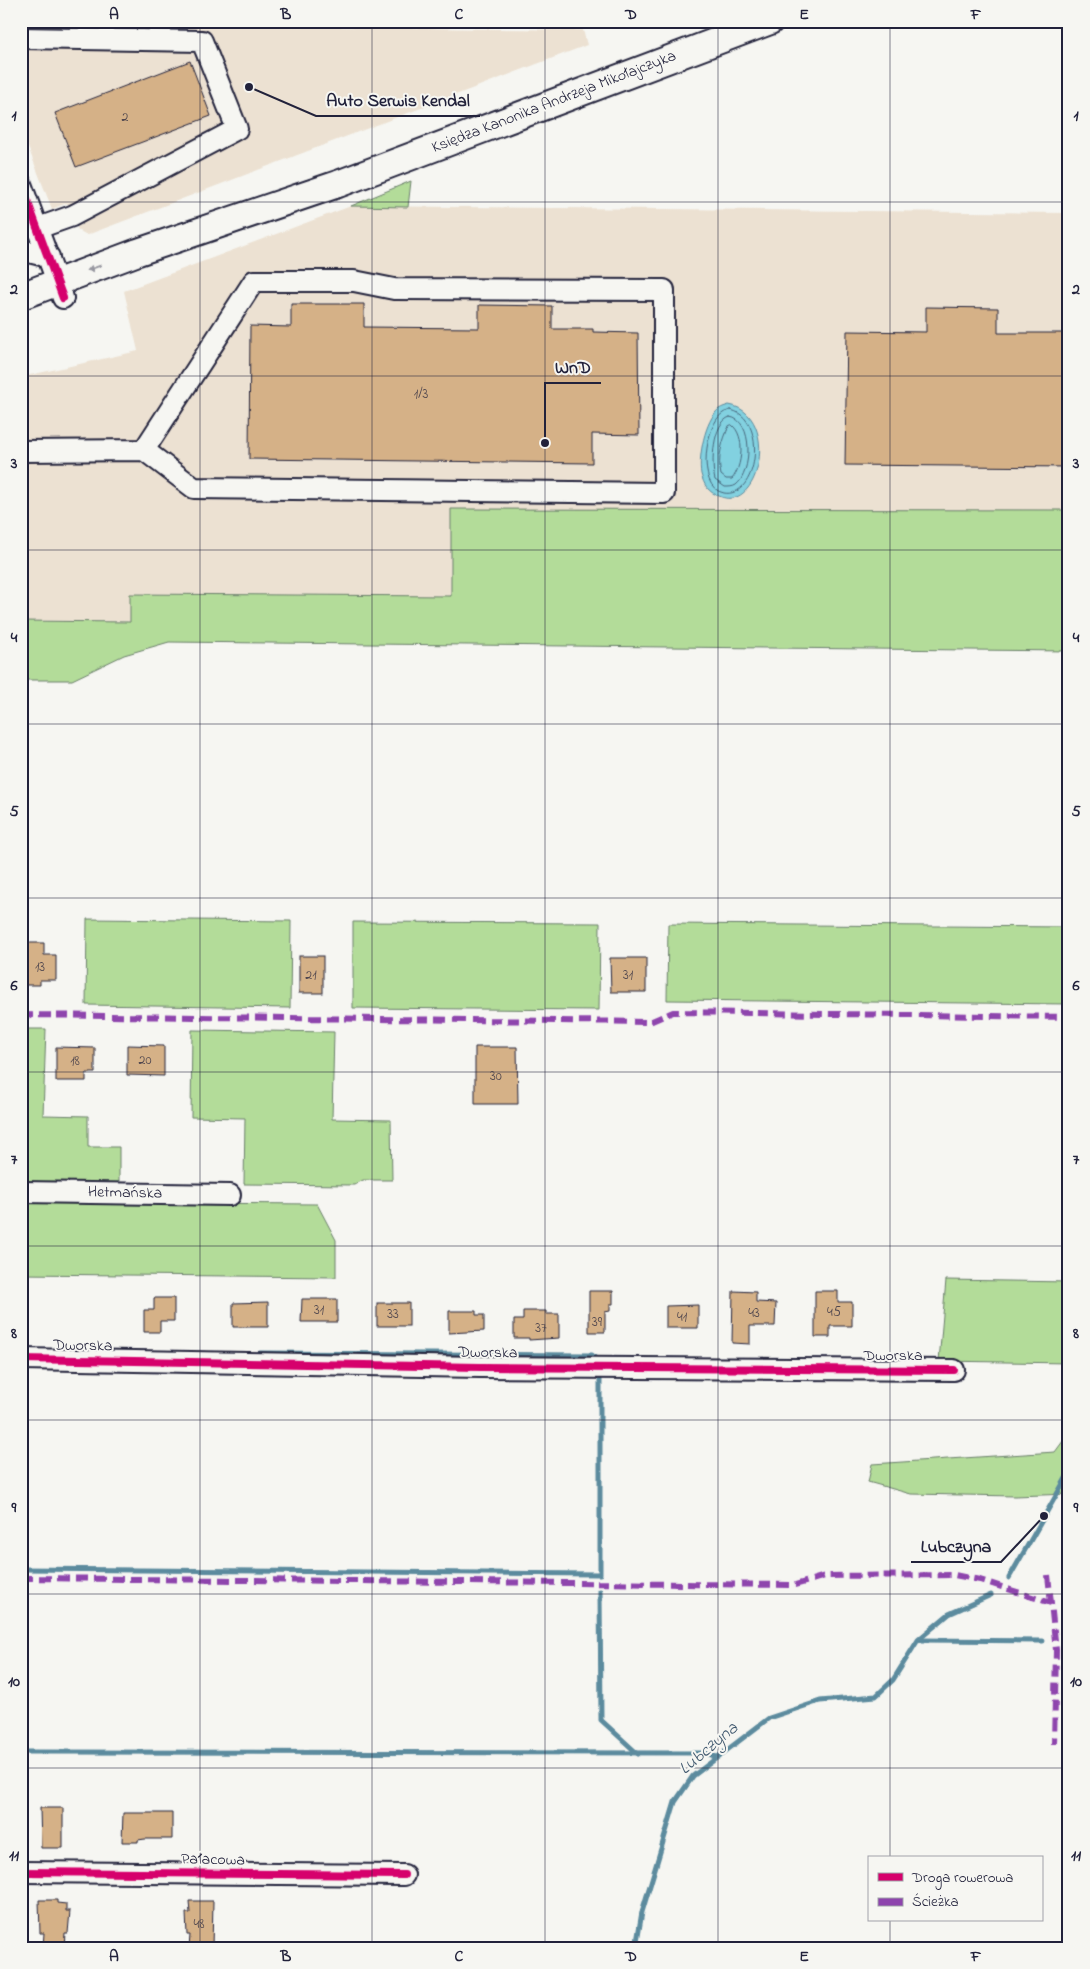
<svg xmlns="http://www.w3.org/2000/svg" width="1090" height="1969" viewBox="0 0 1090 1969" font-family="'Indie Flower',sans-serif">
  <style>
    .built { fill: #ece1d2 }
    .green { fill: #b3dc99; stroke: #6a7f6a }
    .water { fill: #82d1e0; stroke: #5c8b9e }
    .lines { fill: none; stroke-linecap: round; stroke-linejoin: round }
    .shore { stroke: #48687d; stroke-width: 1 }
    .stream { stroke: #5c8b9e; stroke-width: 5 }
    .building { fill: #d5b187; stroke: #22223b }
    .minor-casing { stroke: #22223b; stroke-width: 24 }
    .major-casing { stroke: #22223b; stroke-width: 30 }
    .minor { stroke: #f6f6f2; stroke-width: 20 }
    .major { stroke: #f6f6f2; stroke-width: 26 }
    .quiet { stroke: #8e44ad; stroke-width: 6; stroke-dasharray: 12 6; stroke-linecap: butt }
    .cycleway-casing { stroke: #f6f6f2; stroke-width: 11 }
    .cycleway { stroke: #d6006c; stroke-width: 8 }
    .oneway { fill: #9797a0 }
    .grid { fill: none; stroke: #22223b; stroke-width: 1; stroke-opacity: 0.55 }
    .labels { text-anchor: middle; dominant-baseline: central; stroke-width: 4; stroke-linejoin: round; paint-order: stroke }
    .number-label { font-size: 14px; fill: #4f464e }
    .street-label { font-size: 16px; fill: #22223b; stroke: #f6f6f2 }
    .water-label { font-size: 18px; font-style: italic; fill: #3f576d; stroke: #f6f6f2 }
    .leader { fill: none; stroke: #22223b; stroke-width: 2 }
    .callout-dot { fill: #22223b; stroke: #f6f6f2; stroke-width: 2 }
    .callout-label { font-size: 18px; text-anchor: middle; font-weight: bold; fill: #22223b; stroke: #f6f6f2; stroke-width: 4; stroke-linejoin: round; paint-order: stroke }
    .neatline { fill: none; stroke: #22223b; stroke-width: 2 }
    .grid-label { font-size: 16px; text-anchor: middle; font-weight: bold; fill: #22223b }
  </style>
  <rect width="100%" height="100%" fill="#f6f6f2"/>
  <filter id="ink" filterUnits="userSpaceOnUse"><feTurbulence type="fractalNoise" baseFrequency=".02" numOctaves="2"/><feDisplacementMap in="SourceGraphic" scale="10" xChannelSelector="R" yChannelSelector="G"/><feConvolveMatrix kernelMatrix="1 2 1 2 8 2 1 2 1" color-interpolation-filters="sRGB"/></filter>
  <g filter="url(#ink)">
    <!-- built -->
    <g class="built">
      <path d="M21,23L583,30L587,45L87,235L78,230L67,203L52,209L21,129Z"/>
      <path d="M351,206L1069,213V513L451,509V596L130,594V622L21,621V377L138,351L124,291Z"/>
    </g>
    <!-- green -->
    <g class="green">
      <path d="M411,181L408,207L351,206Z"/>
      <path d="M451,509L1069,510V651L169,642L124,655L72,680H21V621L130,622V594L451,596Z"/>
      <path d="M87,919L291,921L290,1008L86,1005Z"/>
      <path d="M353,922L600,923L599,1010L353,1008Z"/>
      <path d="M668,924L1069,927V1004L667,1000Z"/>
      <path d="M21,1029H46L43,1115L88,1116V1147H119V1183H21Z"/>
      <path d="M192,1030L334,1032L332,1119L391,1120L392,1180H363L354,1185L244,1184L245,1118L191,1117Z"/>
      <path d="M21,1202L317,1204L336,1240V1277L21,1274Z"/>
      <path d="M946,1280L1069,1282V1363L939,1361Z"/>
      <path d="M1069,1433V1494L1015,1496L911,1494L868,1482L872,1464L1055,1452Z"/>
    </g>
    <!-- water -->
    <path class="water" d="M729,405C780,413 761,515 719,496C708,492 704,485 701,474C698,457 705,420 719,409C722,407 726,406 729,405Z"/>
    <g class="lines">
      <!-- shore -->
      <g class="shore">
        <path d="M730,410C768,416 759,499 724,493C695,488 706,423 723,413C724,412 729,411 730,410Z"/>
        <path d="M730,417C754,420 752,473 736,485C733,487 729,487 725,487L715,480C711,465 712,422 730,417Z"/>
        <path d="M732,425C746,436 742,467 732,479H726L721,475C717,458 722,442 729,426Z"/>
      </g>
      <!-- stream -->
      <g class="stream">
        <path d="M260,1353L592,1355L598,1361"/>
        <path d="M21,1569L600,1574V1379"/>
        <path d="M1009,1578L1069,1473"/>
        <path d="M600,1591L601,1720L638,1754"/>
        <path d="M919,1640L1043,1641"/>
        <path d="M1065,1641H1069"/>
        <path d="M21,1752L705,1753L717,1757"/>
        <path d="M636,1948L642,1912L675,1802L693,1776L769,1718L820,1701L876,1696L893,1680L918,1640L949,1614L991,1595"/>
      </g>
    </g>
    <!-- building -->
    <g class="building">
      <path d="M190,61L211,116L76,167L55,113Z"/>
      <path d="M291,304H364V327L479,328V305L552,306V329H593V332L638,333L639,435L592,434V463L249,459L250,326L291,327Z"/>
      <path d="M926,307L998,308V333H1069V467L845,465L847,331L926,332Z"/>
      <path d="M25,943H44V955H56V980H40V985H24Z"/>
      <rect x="299" y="956" width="24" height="37"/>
      <path d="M610,958H646V992H611Z"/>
      <path d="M127,1045L164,1046V1076L127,1075Z"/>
      <path d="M56,1047L95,1048V1073H86V1081H56Z"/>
      <path d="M475,1047H517L518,1104H475Z"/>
      <path d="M589,1291H613V1304H610V1311L605,1312V1332H589Z"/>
      <path d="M733,1291L756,1292V1302L776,1303L775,1326H750V1344L732,1343Z"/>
      <path d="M815,1291H838V1302H852V1326H830V1337H815Z"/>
      <path d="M154,1298H174V1321H160V1332H144V1310H154Z"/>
      <path d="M302,1299H337V1322H301Z"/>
      <path d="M268,1302V1327H233V1303Z"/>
      <rect x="377" y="1303" width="32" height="23"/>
      <path d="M698,1305V1328H666V1306Z"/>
      <path d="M449,1311H476V1315H484V1331L449,1333Z"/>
      <path d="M523,1311H546V1314H559V1338L529,1340V1338H514V1320H523Z"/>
      <path d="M40,1808H63V1848H41Z"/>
      <path d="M123,1813H172V1839H145L138,1840V1842H122Z"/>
      <path d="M39,1900H57V1903L66,1904V1911H70L68,1933H65L64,1948L43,1947L44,1933H40Z"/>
      <path d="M189,1901H213L212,1948H189L190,1935H187L186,1913H190Z"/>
    </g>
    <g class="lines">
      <defs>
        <g id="minor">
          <path d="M21,38L202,41L237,129L72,216L38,228"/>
          <path d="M21,184L63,298"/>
          <path d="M21,250L49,257"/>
          <path d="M21,451L144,450L194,488L664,493V290L394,289L354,281H254L144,450"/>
          <path d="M21,1192L230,1195"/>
          <path d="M21,1359L480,1367L954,1370"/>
          <path d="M21,1872L404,1875"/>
        </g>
        <path id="major" d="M21,296L138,252L338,184L770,21"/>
      </defs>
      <!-- minor casing -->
      <use href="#minor" class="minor-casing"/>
      <!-- major casing -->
      <use href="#major" class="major-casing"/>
      <!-- minor -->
      <use href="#minor" class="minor"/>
      <!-- major -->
      <use href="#major" class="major"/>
      <!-- quiet -->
      <g class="quiet">
        <path d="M21,1015L650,1022L673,1012L1069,1017"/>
        <path d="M1048,1575L1056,1650L1054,1744"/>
        <path d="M21,1578L795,1585L825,1576L954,1575L980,1580L1051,1603"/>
      </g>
      <defs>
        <g id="cycleway">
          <path d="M21,184L63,298"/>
          <path d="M21,1359L480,1367L954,1370"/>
          <path d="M21,1872L404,1875"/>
        </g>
      </defs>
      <!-- cycleway casing -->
      <use href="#cycleway" class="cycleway-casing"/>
      <!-- cycleway -->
      <use href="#cycleway" class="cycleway"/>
    </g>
    <!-- one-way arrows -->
    <defs><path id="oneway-solid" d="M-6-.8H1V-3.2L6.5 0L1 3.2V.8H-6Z" transform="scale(1.25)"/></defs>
    <use class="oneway" href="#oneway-solid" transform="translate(94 268) rotate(160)"/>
  </g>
  <!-- grid -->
  <path class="grid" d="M200,21V1948M372,21V1948M545,21V1948M718,21V1948M890,21V1858M21,202H1069M21,376H1069M21,550H1069M21,724H1069M21,898H1069M21,1072H1069M21,1246H1069M21,1420H1069M21,1594H1069M21,1768H1069M890,1920V1948"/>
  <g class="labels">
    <!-- number labels -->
    <g class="number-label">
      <text x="125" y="117">2</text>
      <text x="421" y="394">1/3</text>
      <text x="40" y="967">13</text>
      <text x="311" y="975">21</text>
      <text x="628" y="975">31</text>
      <text x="145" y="1060">20</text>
      <text x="75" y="1061">18</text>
      <text x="496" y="1076">30</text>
      <text x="319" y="1310">31</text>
      <text x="834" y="1312">45</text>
      <text x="754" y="1313">43</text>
      <text x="393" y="1314">33</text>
      <text x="682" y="1317">41</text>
      <text x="597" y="1322">39</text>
      <text x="541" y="1328">37</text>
      <text x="199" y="1924">48</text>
    </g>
    <!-- street labels -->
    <g class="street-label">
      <text transform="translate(554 102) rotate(-21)">Księdza Kanonika Andrzeja Mikołajczyka</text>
      <text transform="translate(125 1193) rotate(1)">Hetmańska</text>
      <text transform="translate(83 1346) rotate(1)">Dworska</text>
      <text transform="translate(488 1353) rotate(1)">Dworska</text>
      <text x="893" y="1356">Dworska</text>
      <text transform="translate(213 1860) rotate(1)">Pałacowa</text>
    </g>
    <!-- water labels -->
    <g class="water-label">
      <text transform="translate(709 1749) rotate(-40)">Lubczyna</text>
    </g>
  </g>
  <!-- callouts -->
  <path class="leader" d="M249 87L316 116H480M545 443L545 383H601M1044 1516L1001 1562H911"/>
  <g class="callout-dot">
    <circle cx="249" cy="87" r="5"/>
    <circle cx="545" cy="443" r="5"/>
    <circle cx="1044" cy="1516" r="5"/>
  </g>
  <g class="callout-label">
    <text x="398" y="106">Auto Serwis Kendal</text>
    <text x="573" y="373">WnD</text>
    <text x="956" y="1552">Lubczyna</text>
  </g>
  <!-- margin -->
  <rect width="1090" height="1969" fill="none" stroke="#f6f6f2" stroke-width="55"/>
  <!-- legend -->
  <rect x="868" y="1856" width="175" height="65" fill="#f6f6f2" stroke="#a1a1a9"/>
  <rect x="878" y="1873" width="25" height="8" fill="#d6006c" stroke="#a1a1a9"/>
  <text x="912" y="1882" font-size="15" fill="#22223b">Droga rowerowa</text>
  <rect x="878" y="1898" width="25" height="8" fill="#8e44ad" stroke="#a1a1a9"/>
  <text x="912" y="1906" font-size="15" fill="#22223b">Ścieżka</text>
  <rect x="28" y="28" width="1034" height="1914" class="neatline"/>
  <g class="grid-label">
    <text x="114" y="19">A</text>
    <text x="286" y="19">B</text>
    <text x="459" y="19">C</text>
    <text x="631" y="19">D</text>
    <text x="804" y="19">E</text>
    <text x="976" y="19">F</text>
    <text x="14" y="120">1</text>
    <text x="1076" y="120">1</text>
    <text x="14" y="294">2</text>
    <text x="1076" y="294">2</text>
    <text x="14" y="468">3</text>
    <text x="1076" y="468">3</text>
    <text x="14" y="642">4</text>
    <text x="1076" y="642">4</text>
    <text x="14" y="816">5</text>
    <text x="1076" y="816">5</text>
    <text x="14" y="990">6</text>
    <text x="1076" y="990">6</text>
    <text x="14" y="1164">7</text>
    <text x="1076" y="1164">7</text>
    <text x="14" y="1338">8</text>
    <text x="1076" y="1338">8</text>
    <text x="14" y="1512">9</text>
    <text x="1076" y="1512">9</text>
    <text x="14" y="1686">10</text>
    <text x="1076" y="1686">10</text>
    <text x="14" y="1860">11</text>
    <text x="1076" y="1860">11</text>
    <text x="114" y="1961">A</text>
    <text x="286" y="1961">B</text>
    <text x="459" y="1961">C</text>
    <text x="631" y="1961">D</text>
    <text x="804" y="1961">E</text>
    <text x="976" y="1961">F</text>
  </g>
</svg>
